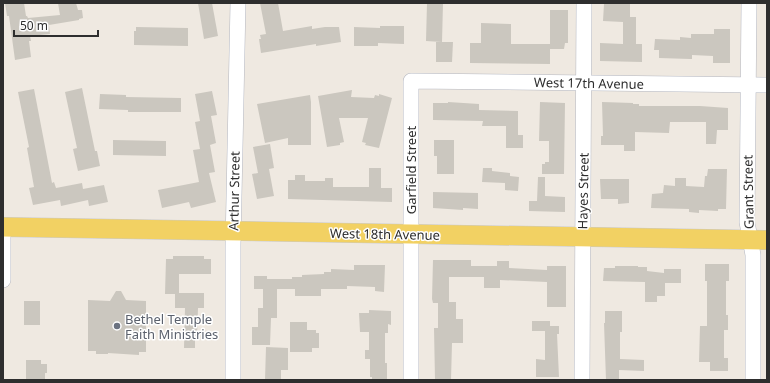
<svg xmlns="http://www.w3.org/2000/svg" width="770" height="383" viewBox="0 0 770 383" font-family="'Noto Sans',sans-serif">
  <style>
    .building { fill: #cbc7bf }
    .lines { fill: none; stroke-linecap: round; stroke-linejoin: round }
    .minor-casing { stroke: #b4b7c1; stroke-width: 16 }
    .major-casing { stroke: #c9c9c9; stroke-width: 20 }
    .minor { stroke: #fff; stroke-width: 15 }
    .major { stroke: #f2d163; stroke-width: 19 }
    .worship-dot { fill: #6b7280; stroke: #fff; stroke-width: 1.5 }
    .labels { text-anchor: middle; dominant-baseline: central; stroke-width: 3; stroke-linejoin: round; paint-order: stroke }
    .street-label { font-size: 13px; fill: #2e2e2e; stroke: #fff }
    .worship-label { font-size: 13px; fill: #5b616d; stroke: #fff; text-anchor: start }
  </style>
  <rect width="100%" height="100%" fill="#efe9e1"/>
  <!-- building -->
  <g class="building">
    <path d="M5,3H24L26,16H27L28,18L60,15L58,3H76L78,10H82L83,18L79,19V20L49,25L50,34L30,36L31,41H29L31,57L15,60L9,16H7Z"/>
    <path d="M198,3H212L218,36L204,39Z"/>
    <path d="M260,3H278L283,31L312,26V29L325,27H339L341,42L316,46V44L261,53L259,39H261L260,35L266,34Z"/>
    <path d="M427,3H443L442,42L426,41Z"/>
    <path d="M604,4H630V17H636V44H642V62L600,61V43L623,44V22L603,21Z"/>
    <path d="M550,10H568V43H565L564,49H550V64L470,63V43H481V23L511,24V44H550Z"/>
    <path d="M380,26H404V44L378,43V46H354V27L380,28Z"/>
    <path d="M136,27L188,28V46L134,45V31H136Z"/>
    <path d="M714,29H730V63H713V56L692,55V59H690L659,58V50H654L655,39L680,40V37L691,38V34H714Z"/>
    <path d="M436,42H453L452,62H436Z"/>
    <path d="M82,88L95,151H97L100,166L78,171L73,149L77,148L65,92Z"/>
    <path d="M34,89L52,183L54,182L56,188L82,183L83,189L104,185L108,202L89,206L88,200L61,206L60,200L33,205L29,188L34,187L27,148L29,147L18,92Z"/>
    <path d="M352,90L351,97L374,98L375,95L379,96V94L392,98L379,148L365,145L366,143L362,142L368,118H339L344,142L340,143V145L327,147L318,96Z"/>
    <path d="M212,91L217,115L211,116L216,143L210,145L215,172L209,173L216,202L191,208L189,202L162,208L158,190L199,182L193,150L200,149L195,122L200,121L195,94Z"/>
    <path d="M100,94L126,95V97L181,98V112H128V110L99,109Z"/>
    <path d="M310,95L311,102V145H288V138L265,143L257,104Z"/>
    <path d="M448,102L479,104V110L518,111V135H523V148H506V126H482L483,121L433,120V103H448Z"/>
    <path d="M540,102L565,103L564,174H542V164H545V162H549V141H539Z"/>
    <path d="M602,102L633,103V104H639V106H700L728,108V130H717L716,144H706V122H670L669,133L635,132V151H624V145H601V136H603Z"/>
    <path d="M113,140L166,141V156L113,155Z"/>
    <path d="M434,140H454V174H437V156H434Z"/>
    <path d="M270,144L274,168L269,169L274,196L257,199L252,174L258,173L253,147Z"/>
    <path d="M369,168H381V188H392V202L288,199V180H295V175H305V181H325V178H333V187H369Z"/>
    <path d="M483,168H492V171L510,173V176L519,177L518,191L505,190V183L482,182Z"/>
    <path d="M708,169H727L726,209H718V211L699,210V213L689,212V209L651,208L652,194L663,193L664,185L675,186V178H686V186L704,187L705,176H707Z"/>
    <path d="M538,177H545V196L565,197V212L529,211V201H537Z"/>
    <path d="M600,179H629V203L618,204V199H601Z"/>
    <path d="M433,192L478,193V209L463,208V210L433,208Z"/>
    <path d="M173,256H204V259H211V274H179V293H204V308H198L197,336H195V348H184L185,308H175V294H165L166,259H173Z"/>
    <path d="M433,260H471V266H497V261H509V268L547,270V266H566V307H547V282L500,280V288H484V277H449V302H456V319H463V343H452L451,380H435L434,328H438V303H433L432,299Z"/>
    <path d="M705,264H729V281H726V315H728V330H724V358H728V371H710V362H699L700,326H707V281H705Z"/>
    <path d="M354,265H385L384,292L375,291V287L347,286V289H321V296H295V289H277V318H271L270,345H252V327H258V308H263V289H254V276H267V279H292V277H302V275L324,274V272H331V269L354,270Z"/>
    <path d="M615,266H638V267H647V271L664,273V269H681V283H665V296H657V302H645V282L603,281L604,268H615Z"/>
    <path d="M116,291H121L126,300L146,301V352H139V355L108,353V354H96V351H88V300L110,301Z"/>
    <rect x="24" y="301" width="16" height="24"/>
    <path d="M369,310L391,311V325L388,324V333H385V363H387V380H372V377H370V359H365V350H369V332H360L359,313H369Z"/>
    <path d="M605,311H622V332H620V359L644,360V371L619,370V380H606L604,323H605Z"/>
    <path d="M532,321H550V326H559V334H557L559,377H536V359L545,360V331H532Z"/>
    <path d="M290,322H307V330H316V333H319V348H312V352H290Z"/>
    <path d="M266,347L288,348V370H281V380H265Z"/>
    <path d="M26,360H41V364H47V373H45V380H26Z"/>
  </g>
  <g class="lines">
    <defs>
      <g id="minor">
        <path d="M749,3L747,222L753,255V380"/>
        <path d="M3,232V280"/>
        <path d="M233,380V245L238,3"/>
        <path d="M411,380V81L767,85"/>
        <path d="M582,380L584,3"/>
      </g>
      <path id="major" d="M3,227L767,240"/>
    </defs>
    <!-- minor casing -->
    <use href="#minor" class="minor-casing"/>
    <!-- major casing -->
    <use href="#major" class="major-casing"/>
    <!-- minor -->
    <use href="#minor" class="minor"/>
    <!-- major -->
    <use href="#major" class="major"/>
  </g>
  <!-- markers -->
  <circle class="worship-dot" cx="117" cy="326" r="4"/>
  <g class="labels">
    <!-- street labels -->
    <g class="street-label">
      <text transform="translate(589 83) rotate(1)">West 17th Avenue</text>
      <text transform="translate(411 170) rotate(-90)">Garfield Street</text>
      <text transform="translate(234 191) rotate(-89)">Arthur Street</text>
      <text transform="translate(583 191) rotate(-89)">Hayes Street</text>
      <text transform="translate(748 192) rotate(-91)">Grant Street</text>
      <text transform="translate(385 234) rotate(1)">West 18th Avenue</text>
    </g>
    <!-- worship labels -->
    <g class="worship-label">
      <text x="125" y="319">Bethel Temple<tspan x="125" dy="15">Faith Ministries</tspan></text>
    </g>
  </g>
  <!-- border -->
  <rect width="770" height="383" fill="none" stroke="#2e2e2e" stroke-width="8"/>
  <!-- scale -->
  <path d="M14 30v6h84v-6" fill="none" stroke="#2e2e2e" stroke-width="2"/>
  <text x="20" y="30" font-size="12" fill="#2e2e2e" stroke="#ffffff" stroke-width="3" paint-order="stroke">50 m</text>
</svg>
